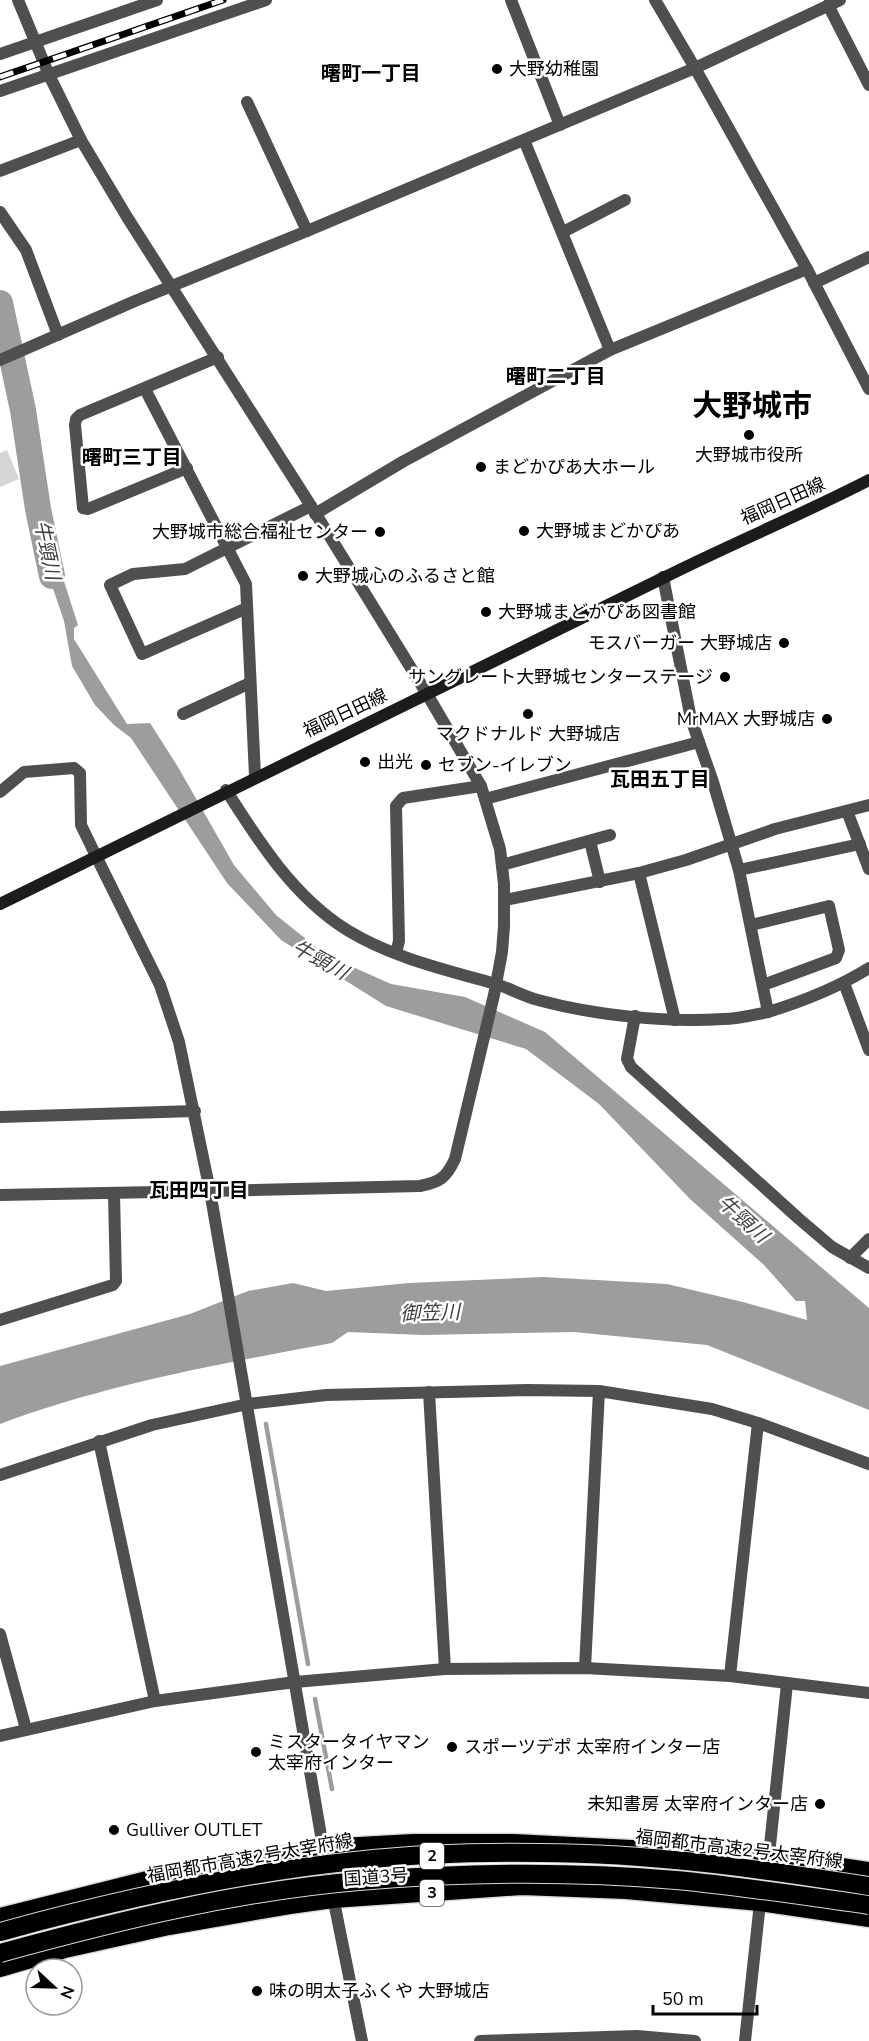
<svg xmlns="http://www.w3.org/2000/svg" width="869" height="2041" viewBox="0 0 869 2041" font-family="'Nunito Sans','Noto Sans JP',sans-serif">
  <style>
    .green { fill: #d6d6d6 }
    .water { fill: #9d9d9d }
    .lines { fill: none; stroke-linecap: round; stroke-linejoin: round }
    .stream { stroke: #9d9d9d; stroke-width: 4.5 }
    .river { stroke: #9d9d9d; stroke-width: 26 }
    .trunk-casing { stroke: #dbdbdb; stroke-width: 19 }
    .minor { stroke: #4f4f4f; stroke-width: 12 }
    .tertiary { stroke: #4f4f4f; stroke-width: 12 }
    .secondary { stroke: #1c1c1c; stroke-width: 12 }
    .trunk { stroke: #000; stroke-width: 16 }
    .rail-casing { stroke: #000; stroke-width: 7 }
    .rail { stroke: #fff; stroke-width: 4.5; stroke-dasharray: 14; stroke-linecap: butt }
    .motorway-bridge-casing { stroke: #dbdbdb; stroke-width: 20; stroke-linecap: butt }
    .motorway-bridge { stroke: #000; stroke-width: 18 }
    .poi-dot { fill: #000; stroke: #fff; stroke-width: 2 }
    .labels { text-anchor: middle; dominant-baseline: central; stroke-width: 5; stroke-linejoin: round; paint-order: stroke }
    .shield { fill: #fff; stroke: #4c4c4c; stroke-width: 1.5 }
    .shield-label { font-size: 16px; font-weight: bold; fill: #000 }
    .poi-label { font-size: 18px; fill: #000; stroke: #fff; text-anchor: start }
    .street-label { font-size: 18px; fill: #000; stroke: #fff }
    .neighbourhood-label { font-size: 20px; font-weight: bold; fill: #000; stroke: #fff }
    .water-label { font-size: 20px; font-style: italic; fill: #3e3e3e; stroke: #fff }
    .town-label { font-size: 30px; font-weight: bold; fill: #000; stroke: #fff }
  </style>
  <rect width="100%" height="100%" fill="#fff"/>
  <!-- green -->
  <path class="green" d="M7,450L19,479L0,487V453Z"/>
  <!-- water -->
  <path class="water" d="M44,538L61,572L78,625L74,628V639L127,724L150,723L178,767L234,865L276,915L326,955L391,984L465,997L545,1032L869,1308V1410L707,1345L574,1332L423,1335L348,1332L332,1343C220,1364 107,1384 0,1424V1366L190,1314L248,1291L293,1283L326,1291L409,1283L543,1277L667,1284L743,1302L807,1320L805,1301H796L764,1265L690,1199L599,1104L526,1049L386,1006L281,940L227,883L131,738L114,725L95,705L72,666L64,621L47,571Z"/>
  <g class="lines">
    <!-- stream -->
    <g class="stream">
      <path d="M266,1424L308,1664"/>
      <path d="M315,1699L332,1789"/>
    </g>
    <!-- river -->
    <path class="river" d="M0,303L23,410L38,509L52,576"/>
    <defs>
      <g id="trunk">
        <path d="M0,1916L155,1877L323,1847L413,1842H514L769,1855L869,1870"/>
        <path d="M0,1969L65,1950L169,1927L290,1906L333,1900L522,1887L626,1891L760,1903L869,1919"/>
      </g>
    </defs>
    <!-- trunk casing -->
    <use href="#trunk" class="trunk-casing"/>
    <!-- minor -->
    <g class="minor">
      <path d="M511,0L560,125"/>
      <path d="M828,5L869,85"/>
      <path d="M0,91L266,0"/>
      <path d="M247,102L307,231"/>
      <path d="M524,140L610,350"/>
      <path d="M0,171L81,140"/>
      <path d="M0,212L26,250L58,335"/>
      <path d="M563,232L625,200"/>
      <path d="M814,283L869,257"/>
      <path d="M0,360L135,301L307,231L695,68L840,0"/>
      <path d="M145,389L246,584L255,776"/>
      <path d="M187,468L88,509L83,508L75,425L76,419L80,415L218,357"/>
      <path d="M315,514L404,461L610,350L807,269"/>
      <path d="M247,608L142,654L110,585L133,574L185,569L311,506"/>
      <path d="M183,714L250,683"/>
      <path d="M226,790C259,842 294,897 347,930C391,957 442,969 492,983C508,987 522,996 538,1000C593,1015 667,1023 723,1019C738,1019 753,1015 768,1012L739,870L713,782L691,719L663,577"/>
      <path d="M0,792L24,772L74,768L80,773L81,825L96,856"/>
      <path d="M485,799L699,742"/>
      <path d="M847,811L869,869"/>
      <path d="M590,841L600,882"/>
      <path d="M502,865L610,835"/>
      <path d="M739,870L860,844"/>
      <path d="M639,873L675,1020"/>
      <path d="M505,900L639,873L686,860L775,829L869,805"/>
      <path d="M751,925L829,906L839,950L836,958L763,985"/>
      <path d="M396,953L399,941L396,806L403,798L481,786"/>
      <path d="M844,983L869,1050"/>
      <path d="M635,1016L627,1059L631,1067L798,1218L832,1247L869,1268"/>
      <path d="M0,1117L195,1111"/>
      <path d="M0,1195L210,1191"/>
      <path d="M850,1258L869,1239"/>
      <path d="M0,1320L113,1285L116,1281L114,1194"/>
      <path d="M429,1392L445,1669"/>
      <path d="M99,1441L155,1701"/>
      <path d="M0,1475L152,1425L248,1404L326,1395L527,1390L599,1391L712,1409L758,1423L869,1464"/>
      <path d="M0,1634L26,1729"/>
      <path d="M585,1668L599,1391"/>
      <path d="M730,1676L758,1423"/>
      <path d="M769,1855L787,1684"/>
      <path d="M745,2041L760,1903"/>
    </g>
    <!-- tertiary -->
    <g class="tertiary">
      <path d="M18,0L49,75L81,140L127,217L311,506L427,694L481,786L500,849L504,884V926L502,952L494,995L455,1159C446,1178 440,1182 420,1186L210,1191"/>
      <path d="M655,0L695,68L807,269L869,389"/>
      <path d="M0,54L157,0"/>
      <path d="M96,856L160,985L179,1042L210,1191L323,1847L362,2041"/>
      <path d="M768,1012C804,1001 837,988 869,968"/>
      <path d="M0,1736L155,1701L295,1682L445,1669L585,1668L730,1676L869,1693"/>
      <path d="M480,2041L637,2036L695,2041"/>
    </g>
    <!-- secondary -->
    <path class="secondary" d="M0,904C220,794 441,686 663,578C731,544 801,515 869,480"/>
    <!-- trunk -->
    <use href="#trunk" class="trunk"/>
    <defs>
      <path id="rail" d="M0,77L223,0"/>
    </defs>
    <!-- rail casing -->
    <use href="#rail" class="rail-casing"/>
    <!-- rail -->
    <use href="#rail" class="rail"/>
    <defs>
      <g id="motorway-bridge">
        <path d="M0,1932C113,1901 238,1873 355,1861C416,1854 479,1852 540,1853C651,1853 760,1869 869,1886"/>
        <path d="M0,1953C117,1921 238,1891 359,1881C464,1872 571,1871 676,1880C741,1886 805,1896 869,1905"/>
      </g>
    </defs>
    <!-- motorway-bridge casing -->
    <use href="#motorway-bridge" class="motorway-bridge-casing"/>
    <!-- motorway-bridge -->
    <use href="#motorway-bridge" class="motorway-bridge"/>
  </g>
  <!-- markers -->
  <g class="poi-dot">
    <circle cx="497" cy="69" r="6"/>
    <circle cx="749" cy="435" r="6"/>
    <circle cx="481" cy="467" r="6"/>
    <circle cx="524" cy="531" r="6"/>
    <circle cx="380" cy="532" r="6"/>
    <circle cx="303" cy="576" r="6"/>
    <circle cx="486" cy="612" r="6"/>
    <circle cx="784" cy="643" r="6"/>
    <circle cx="725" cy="677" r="6"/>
    <circle cx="528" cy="714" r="6"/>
    <circle cx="827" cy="719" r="6"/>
    <circle cx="365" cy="762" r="6"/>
    <circle cx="426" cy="765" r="6"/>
    <circle cx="452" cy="1747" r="6"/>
    <circle cx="256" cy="1752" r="6"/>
    <circle cx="820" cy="1804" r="6"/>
    <circle cx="114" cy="1830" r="6"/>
    <circle cx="257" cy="1991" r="6"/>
  </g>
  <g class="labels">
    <!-- shield labels -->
    <g class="shield">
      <rect x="420" y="1843" width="24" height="26" rx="4.5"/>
      <rect x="420" y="1880" width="24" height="26" rx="4.5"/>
    </g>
    <g class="shield-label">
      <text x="432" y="1856">2</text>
      <text x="432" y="1893">3</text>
    </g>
    <!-- poi labels -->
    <g class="poi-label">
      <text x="509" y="69">大野幼稚園</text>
      <text x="749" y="455" text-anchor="middle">大野城市役所</text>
      <text x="493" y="467">まどかぴあ大ホール</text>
      <text x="536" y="531">大野城まどかぴあ</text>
      <text x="368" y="532" text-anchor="end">大野城市総合福祉センター</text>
      <text x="315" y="576">大野城心のふるさと館</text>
      <text x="498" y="612">大野城まどかぴあ図書館</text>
      <text x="772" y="643" text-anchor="end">モスバーガー 大野城店</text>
      <text x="713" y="677" text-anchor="end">サングレート大野城センターステージ</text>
      <text x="815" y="719" text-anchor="end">MrMAX 大野城店</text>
      <text x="528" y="734" text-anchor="middle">マクドナルド 大野城店</text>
      <text x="377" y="762">出光</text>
      <text x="438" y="765">セブン-イレブン</text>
      <text x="268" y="1742">ミスタータイヤマン<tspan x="268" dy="21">太宰府インター</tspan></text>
      <text x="464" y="1747">スポーツデポ 太宰府インター店</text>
      <text x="808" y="1804" text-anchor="end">未知書房 太宰府インター店</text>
      <text x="126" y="1830">Gulliver OUTLET</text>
      <text x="269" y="1991">味の明太子ふくや 大野城店</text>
    </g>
    <!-- street labels -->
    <g class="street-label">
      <text transform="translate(783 501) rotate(-24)">福岡日田線</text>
      <text transform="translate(345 713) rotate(-25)">福岡日田線</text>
      <text transform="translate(739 1849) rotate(7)">福岡都市高速2号太宰府線</text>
      <text transform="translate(250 1858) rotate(-10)">福岡都市高速2号太宰府線</text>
      <text transform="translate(376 1877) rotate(-4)">国道3号</text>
    </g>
    <!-- neighbourhood labels -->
    <g class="neighbourhood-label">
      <text x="371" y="73">曙町一丁目</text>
      <text x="556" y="376">曙町二丁目</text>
      <text x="132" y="457">曙町三丁目</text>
      <text x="660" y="779">瓦田五丁目</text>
      <text x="199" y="1190">瓦田四丁目</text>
    </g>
    <!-- water labels -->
    <g class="water-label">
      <text transform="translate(47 550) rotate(78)">牛頸川</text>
      <text transform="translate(320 960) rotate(29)">牛頸川</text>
      <text transform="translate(743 1219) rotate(42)">牛頸川</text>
      <text transform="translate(430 1313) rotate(-2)">御笠川</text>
    </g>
    <!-- town labels -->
    <g class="town-label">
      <text x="752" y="406">大野城市</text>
    </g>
  </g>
  <!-- north arrow -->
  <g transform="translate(54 1987) rotate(112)"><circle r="28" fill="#ffffff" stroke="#999999" stroke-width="1.5"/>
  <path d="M0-4.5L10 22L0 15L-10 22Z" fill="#000000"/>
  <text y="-9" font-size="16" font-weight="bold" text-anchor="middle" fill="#000000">N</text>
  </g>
  <!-- scale -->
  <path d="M653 2005v9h104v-9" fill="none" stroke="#000000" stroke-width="3"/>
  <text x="662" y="2005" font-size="18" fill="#000000" stroke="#ffffff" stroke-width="4.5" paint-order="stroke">50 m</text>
</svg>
